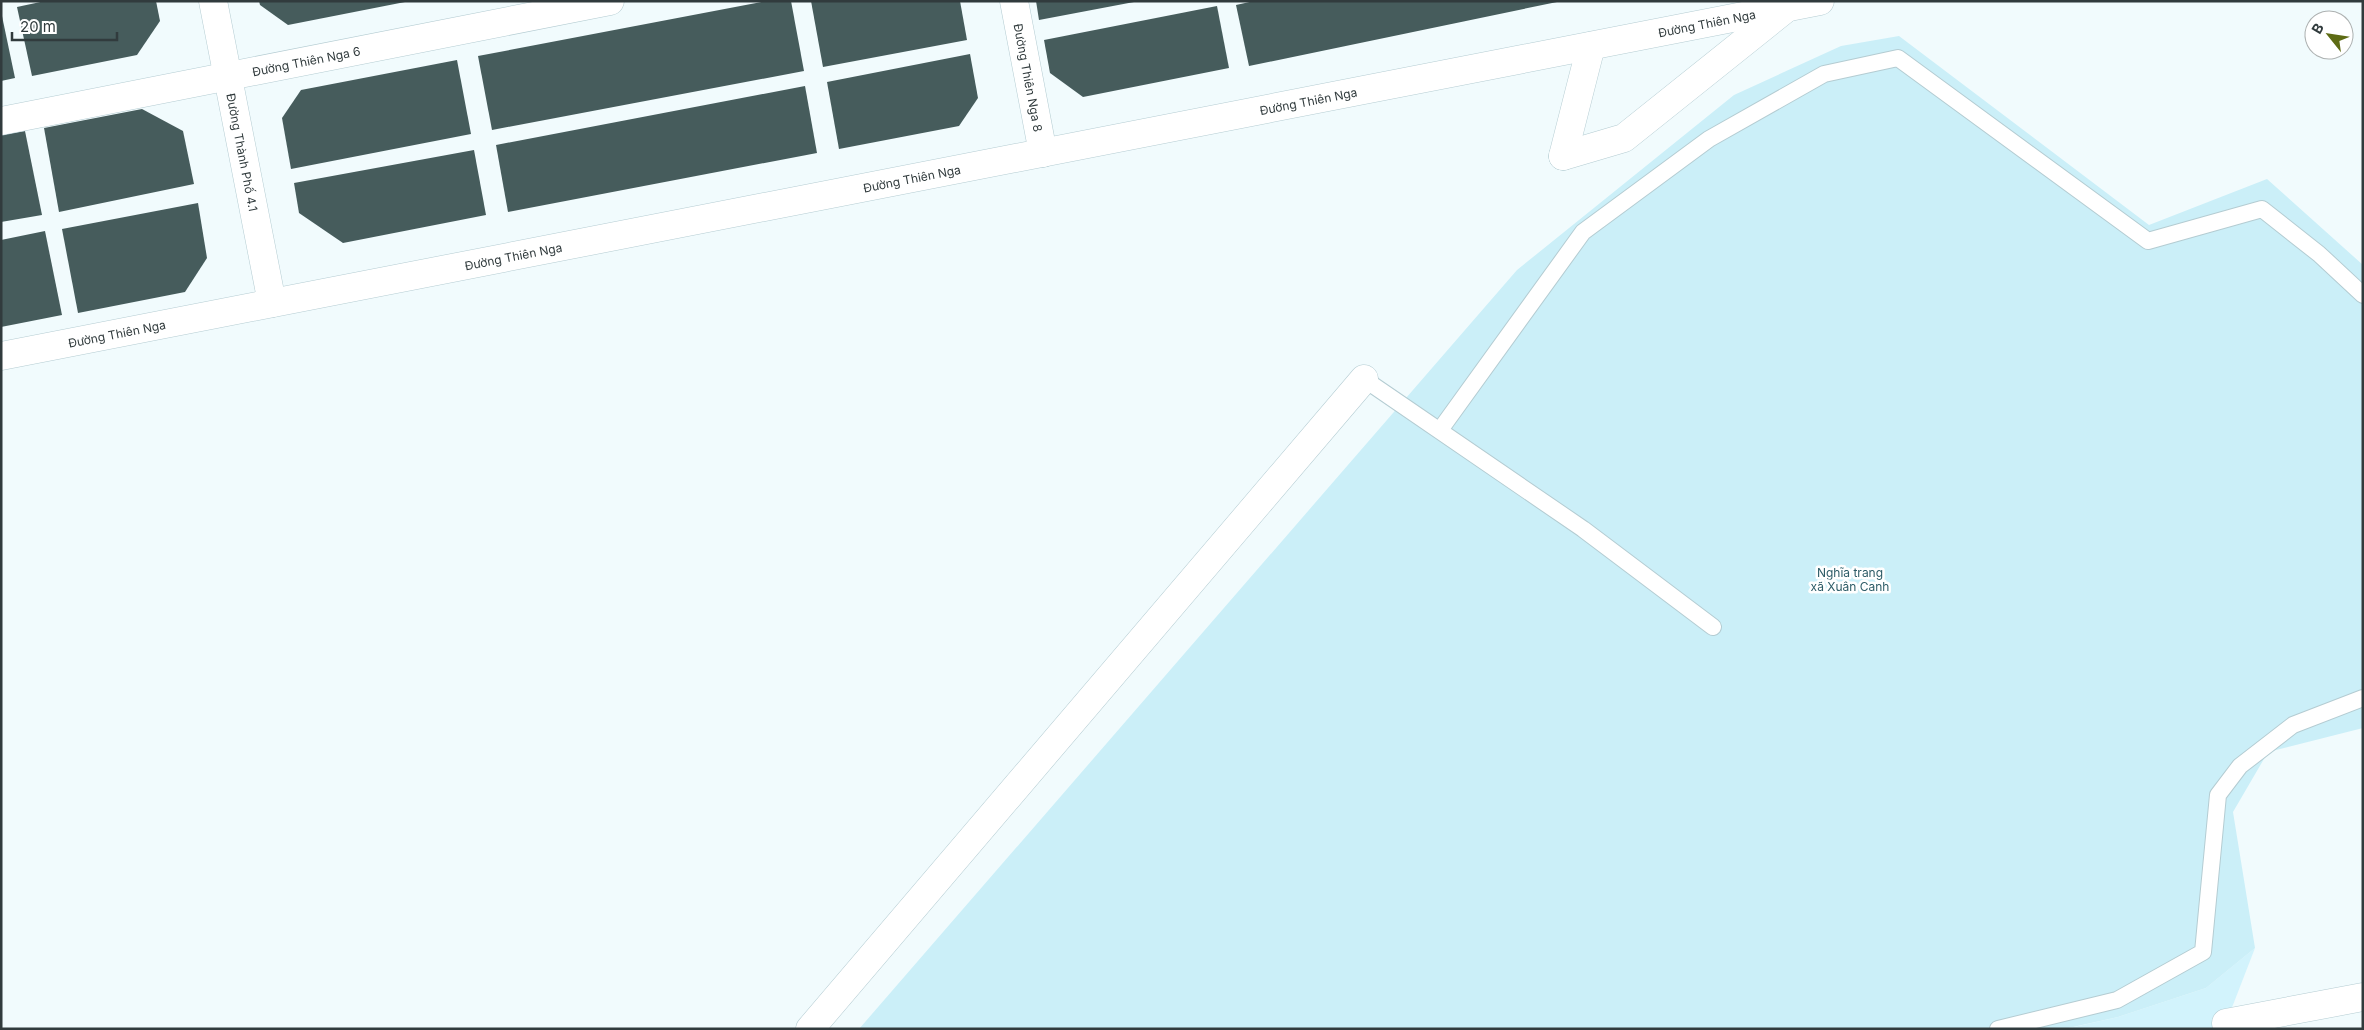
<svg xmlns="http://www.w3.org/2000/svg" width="2364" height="1030" viewBox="0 0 2364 1030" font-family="Inter,sans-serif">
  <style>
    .built { fill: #d2f3fc }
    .green { fill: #cbeff8 }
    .building { fill: #465c5c }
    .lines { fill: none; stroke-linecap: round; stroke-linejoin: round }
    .service-casing { stroke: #b4ccd2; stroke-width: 18 }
    .minor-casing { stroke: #b4ccd2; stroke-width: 29 }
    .tertiary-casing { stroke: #b4ccd2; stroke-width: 29 }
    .service { stroke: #fff; stroke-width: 16 }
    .minor { stroke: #fff; stroke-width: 28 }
    .tertiary { stroke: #fff; stroke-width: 28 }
    .labels { text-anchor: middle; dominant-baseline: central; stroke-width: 5; stroke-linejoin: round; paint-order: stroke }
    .street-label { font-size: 12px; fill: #313b3d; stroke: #fff }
    .park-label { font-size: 12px; fill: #2d5c67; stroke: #fff }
  </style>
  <rect width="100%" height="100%" fill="#f1fbfd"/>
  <!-- built -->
  <path class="built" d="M2255,948L2226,1023L2227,1029H2065L2118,1017L2206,988Z"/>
  <!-- green -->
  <path class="green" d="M1899,36L2149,225L2267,179L2363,265V728L2268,752L2233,812L2255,948L2206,988L2118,1017L2064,1029H859L1517,270L1734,95L1841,46Z"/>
  <!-- building -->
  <g class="building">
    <path d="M45,1H156L160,21L137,55L32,76L17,7Z"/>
    <path d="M259,1H405V2L288,25L260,5Z"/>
    <path d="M766,1H791L804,71L492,130L478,56Z"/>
    <path d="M811,1H960L967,40L823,67Z"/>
    <path d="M1036,1H1134V2L1039,20Z"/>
    <path d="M1254,1H1557V2L1249,66L1236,5Z"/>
    <path d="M1217,6L1229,68L1083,97L1050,73L1044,40Z"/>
    <path d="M2,16L15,78L1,81V17Z"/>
    <path d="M970,54L978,98L959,126L839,149L827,82Z"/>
    <path d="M457,60L471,134L291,169L282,118L301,90Z"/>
    <path d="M805,86L817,153L508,212L496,145Z"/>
    <path d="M142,109L183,131L194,184L59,212L44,128Z"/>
    <path d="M25,131L42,215L1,222V135Z"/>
    <path d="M474,150L486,215L343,243L299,213L294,183Z"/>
    <path d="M198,203L207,258L185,292L78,313L62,229Z"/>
    <path d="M45,231L62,315L1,327V240Z"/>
  </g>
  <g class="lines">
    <defs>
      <g id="service">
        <path d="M1364,379L1583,529L1713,627"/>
        <path d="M1440,430L1583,232L1709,139L1824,74L1898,58L2148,241L2262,209L2319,254L2363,295"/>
        <path d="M1998,1029L2117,1000L2203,952L2218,795L2240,766L2293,725L2363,698"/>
      </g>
      <g id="minor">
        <path id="s1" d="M1014,1L1043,153"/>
        <path id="s2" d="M1,121L610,1"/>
        <path d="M1563,156L1624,138L1784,10"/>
        <path d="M1563,156L1591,46"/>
        <path id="s3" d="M1,356L1820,1"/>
        <path d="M810,1029L1364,379"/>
        <path d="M2227,1029L2226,1023L2363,997"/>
      </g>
      <g id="tertiary">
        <path id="s4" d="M213,1L272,303"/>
        <path d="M1785,1L1786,8"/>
      </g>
    </defs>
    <!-- service casing -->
    <use href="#service" class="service-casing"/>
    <!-- minor casing -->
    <use href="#minor" class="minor-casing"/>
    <!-- tertiary casing -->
    <use href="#tertiary" class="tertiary-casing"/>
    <!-- service -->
    <use href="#service" class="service"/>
    <!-- minor -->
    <use href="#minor" class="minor"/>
    <!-- tertiary -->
    <use href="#tertiary" class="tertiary"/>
  </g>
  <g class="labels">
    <!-- street labels -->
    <g class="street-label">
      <text stroke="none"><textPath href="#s3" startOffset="1738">Đường Thiên Nga</textPath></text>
      <text stroke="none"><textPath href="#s2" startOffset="311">Đường Thiên Nga 6</textPath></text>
      <text stroke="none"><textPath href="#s1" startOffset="78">Đường Thiên Nga 8</textPath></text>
      <text stroke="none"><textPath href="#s3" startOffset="1332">Đường Thiên Nga</textPath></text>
      <text stroke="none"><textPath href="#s4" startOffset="154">Đường Thành Phố 4.1</textPath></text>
      <text stroke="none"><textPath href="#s3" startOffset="928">Đường Thiên Nga</textPath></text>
      <text stroke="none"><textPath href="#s3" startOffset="522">Đường Thiên Nga</textPath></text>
      <text stroke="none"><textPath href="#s3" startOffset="118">Đường Thiên Nga</textPath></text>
    </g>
    <!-- park labels -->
    <g class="park-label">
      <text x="1850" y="572">Nghĩa trang<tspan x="1850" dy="14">xã Xuân Canh</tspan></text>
    </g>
  </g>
  <!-- border -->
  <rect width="2364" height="1030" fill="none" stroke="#313b3d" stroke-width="5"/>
  <!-- north arrow -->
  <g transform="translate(2329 35) rotate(300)"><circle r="24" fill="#ffffff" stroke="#adb1b1"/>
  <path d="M0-4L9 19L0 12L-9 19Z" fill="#5d6b14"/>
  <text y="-8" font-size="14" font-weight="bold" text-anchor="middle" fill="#313b3d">B</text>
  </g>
  <!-- scale -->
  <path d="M12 32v8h105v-8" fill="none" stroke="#313b3d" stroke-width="2.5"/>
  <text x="20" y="32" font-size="15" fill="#313b3d" stroke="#ffffff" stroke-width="4" paint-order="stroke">20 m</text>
</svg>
